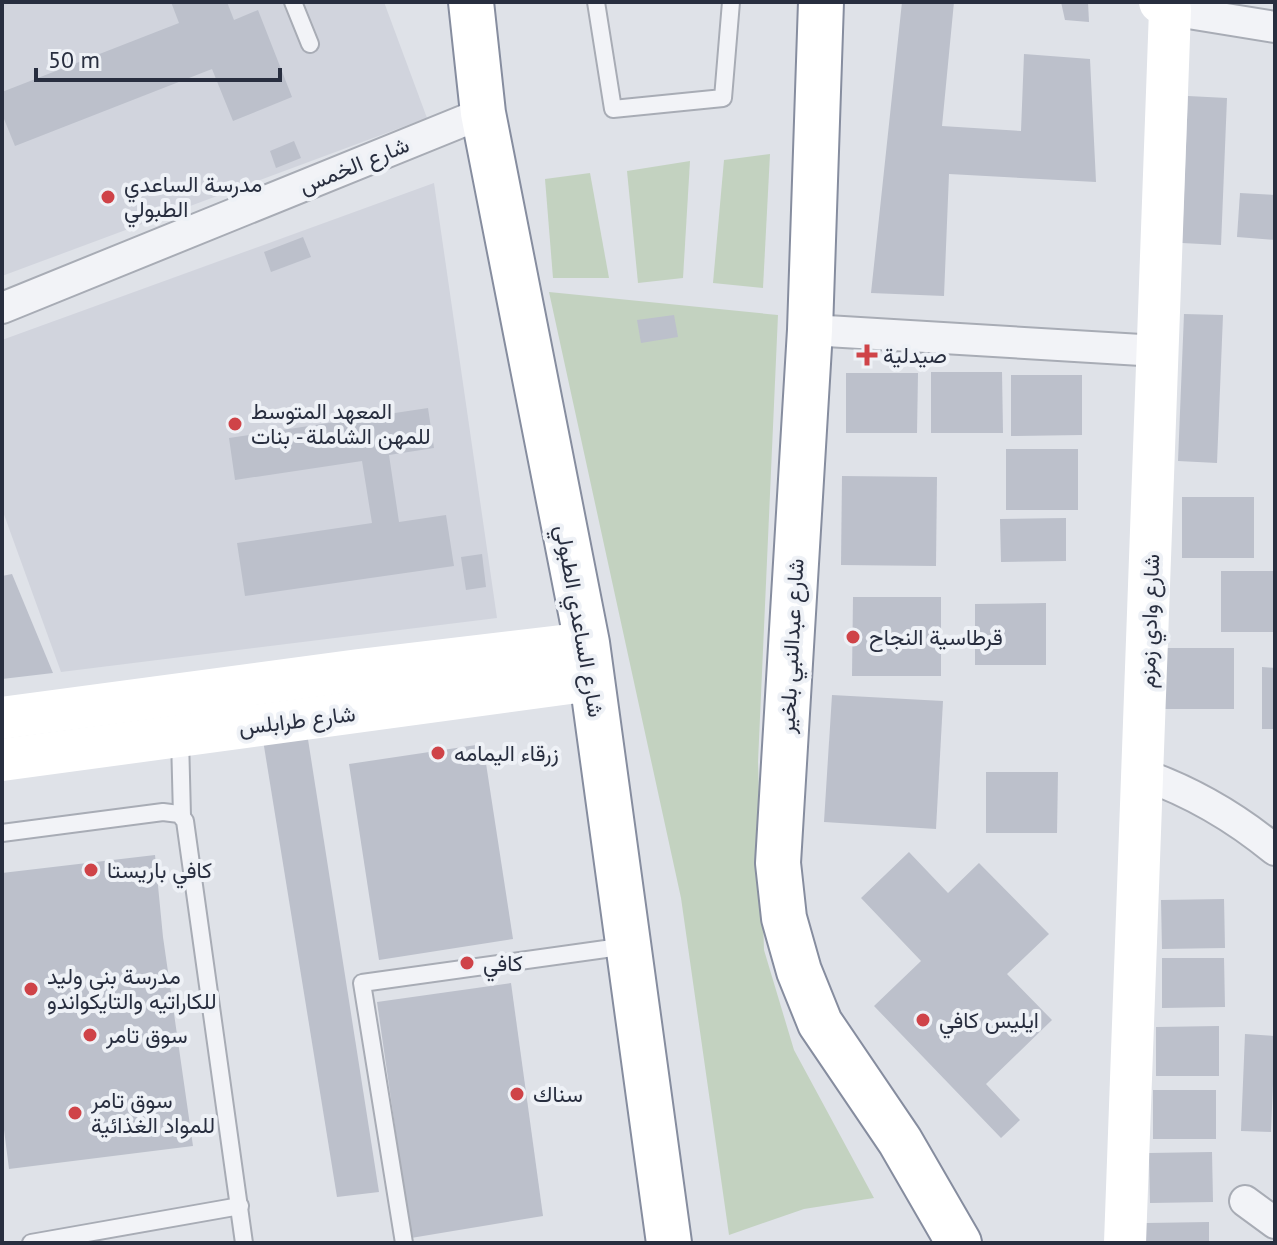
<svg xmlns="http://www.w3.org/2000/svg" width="1277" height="1245" viewBox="0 0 1277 1245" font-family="'PT Sans',Vazirmatn,sans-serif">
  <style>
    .built { fill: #d1d4dd }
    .green { fill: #c3d2c0 }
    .building { fill: #bcc0cb }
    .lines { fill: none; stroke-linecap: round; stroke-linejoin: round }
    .lane-casing { stroke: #a8acb5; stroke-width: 20 }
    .street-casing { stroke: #a8acb5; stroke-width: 34 }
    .highway-casing { stroke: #868d9f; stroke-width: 48 }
    .lane { stroke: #f2f3f7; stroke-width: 16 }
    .street { stroke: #f2f3f7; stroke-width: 30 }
    .secondary { stroke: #fff; stroke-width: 42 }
    .highway { stroke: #fff; stroke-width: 44 }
    .poi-dot { fill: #cf4348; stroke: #eef1f6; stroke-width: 3 }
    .labels { text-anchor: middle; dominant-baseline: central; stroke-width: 8; stroke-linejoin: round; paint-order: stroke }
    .street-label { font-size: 22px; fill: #282e3f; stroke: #eef1f6 }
    .poi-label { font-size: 22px; fill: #282e3f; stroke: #eef1f6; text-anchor: start }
  </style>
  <rect width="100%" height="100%" fill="#dfe2e8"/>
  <!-- built -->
  <g class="built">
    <path d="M2,2H384L427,118L2,276Z"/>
    <path d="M434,183L497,618L61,672L2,509V340Z"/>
  </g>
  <!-- green -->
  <g class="green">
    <path d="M770,154L763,288L713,283L724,160Z"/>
    <path d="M690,161L683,278L638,283L627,171Z"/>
    <path d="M590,173L609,278H553L545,179Z"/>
    <path d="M549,292L778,315L758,762L764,950L794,1050L874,1198L804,1209L729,1235L681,898Z"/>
  </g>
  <!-- building -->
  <g class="building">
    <path d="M171,2H227L234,20L258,10L292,97L233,121L212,69L15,146L2,114V92L179,23Z"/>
    <path d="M902,2H954L942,126L1021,131L1024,54L1090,59L1096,182L949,174L944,296L871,293Z"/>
    <path d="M1061,2H1088L1089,22L1065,20Z"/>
    <path d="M1188,96L1227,98L1221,245L1182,243Z"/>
    <path d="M294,141L301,158L276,168L270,151Z"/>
    <path d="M1240,193L1275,195V240L1237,237Z"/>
    <path d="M303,237L311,257L271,272L264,252Z"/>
    <path d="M1184,314L1223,315L1217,463L1178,461Z"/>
    <path d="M674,315L678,337L641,343L637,320Z"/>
    <path d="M931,372H1002L1003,433H931Z"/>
    <path d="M846,373H918L917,433H846Z"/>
    <path d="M1011,375H1082V435L1011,436Z"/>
    <path d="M428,408L434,448L389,455L399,522L446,515L454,566L245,596L237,543L372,523L362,461L235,480L229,438Z"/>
    <rect x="1006" y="449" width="72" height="61"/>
    <path d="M842,476L937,477L936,566L841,565Z"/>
    <rect x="1182" y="497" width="72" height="61"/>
    <path d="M1066,518V561L1001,562L1000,519Z"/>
    <path d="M482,554L486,587L466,590L461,557Z"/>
    <rect x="1221" y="571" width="54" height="61"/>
    <path d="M12,574L53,673L2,679V576Z"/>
    <path d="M853,597H941V676H852Z"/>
    <path d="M1046,603V665H975V604Z"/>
    <rect x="1163" y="648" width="71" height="61"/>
    <path d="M1262,667L1275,668V729H1262Z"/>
    <path d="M832,695L943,701L936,829L824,822Z"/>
    <path d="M307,733L379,1192L337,1197L263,740Z"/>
    <path d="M483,744L513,939L379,960L349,764Z"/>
    <path d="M986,772H1058L1057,833H986Z"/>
    <path d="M909,852L948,893L979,863L1049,934L1007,974L1052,1020L986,1084L1020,1120L1001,1138L874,1006L921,961L861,898Z"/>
    <path d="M155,855L163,937L193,1146L9,1169L2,1114V873Z"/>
    <path d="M1224,899L1225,948L1162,949L1161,900Z"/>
    <path d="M1162,958H1224L1225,1007L1162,1008Z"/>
    <path d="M511,983L543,1216L411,1238L377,1002Z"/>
    <path d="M1219,1026V1076H1156V1027Z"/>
    <path d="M1245,1034L1275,1036L1271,1132L1241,1131Z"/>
    <rect x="1153" y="1090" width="63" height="49"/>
    <path d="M1212,1152L1213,1202L1150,1203L1149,1153Z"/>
    <path d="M1209,1222V1243H1146V1223Z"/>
  </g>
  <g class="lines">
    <defs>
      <g id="lane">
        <path d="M293,2L310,44"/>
        <path d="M596,2L613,109L723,98L731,2"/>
        <path d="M180,738L182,816"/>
        <path d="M2,833L163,812L179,814L185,821L244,1243"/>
        <path d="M31,1243L240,1206"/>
        <path d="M404,1243L362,983L627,946"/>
      </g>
      <g id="street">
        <path d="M1170,2V10L1275,27"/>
        <path d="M2,308L483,113"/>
        <path d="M810,330L1158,351"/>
        <path d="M1144,775C1192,792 1235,817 1275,850"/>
        <path d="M1245,1201L1275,1223"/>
      </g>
      <g id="highway">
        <path d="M471,2L483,113L587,643L669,1243"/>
        <path d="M821,2L810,330L778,863L784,918L799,971L820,1023L900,1141L959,1243"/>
      </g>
    </defs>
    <!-- lane casing -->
    <use href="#lane" class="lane-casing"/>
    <!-- street casing -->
    <use href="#street" class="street-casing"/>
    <!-- highway casing -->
    <use href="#highway" class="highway-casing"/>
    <!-- lane -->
    <use href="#lane" class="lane"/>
    <!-- street -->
    <use href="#street" class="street"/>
    <!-- secondary -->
    <g class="secondary">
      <path d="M2,718L359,670L587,643"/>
      <path d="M2,760L592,680"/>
      <path d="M1125,1243L1170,10L1160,2"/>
    </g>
    <!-- highway -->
    <use href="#highway" class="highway"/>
  </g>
  <!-- markers -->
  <g class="poi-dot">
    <circle cx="108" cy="197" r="8"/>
    <path d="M863 343h8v8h8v8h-8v8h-8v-8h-8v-8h8z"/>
    <circle cx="235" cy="424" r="8"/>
    <circle cx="853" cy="637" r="8"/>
    <circle cx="438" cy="753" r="8"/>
    <circle cx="91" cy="870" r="8"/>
    <circle cx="467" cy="963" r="8"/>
    <circle cx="31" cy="989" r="8"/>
    <circle cx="923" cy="1020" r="8"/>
    <circle cx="90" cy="1035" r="8"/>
    <circle cx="517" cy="1094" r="8"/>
    <circle cx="75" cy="1113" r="8"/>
  </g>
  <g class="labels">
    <!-- street labels -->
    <g class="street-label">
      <text transform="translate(354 165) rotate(-22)">شارع الخمس</text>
      <text transform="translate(580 621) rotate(80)">شارع الساعدي الطبولي</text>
      <text transform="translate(1149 621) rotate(-88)">شارع وادي زمزم</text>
      <text transform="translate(791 646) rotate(-87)">شارع عبدالنبي بلخير</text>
      <text transform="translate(297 720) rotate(-7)">شارع طرابلس</text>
    </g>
    <!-- poi labels -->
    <g class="poi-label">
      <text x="124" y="184">مدرسة الساعدي<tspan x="124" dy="25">الطبولي</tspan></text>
      <text x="883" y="355">صيدلية</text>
      <text x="251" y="411">المعهد المتوسط<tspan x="251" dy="25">للمهن الشاملة - بنات</tspan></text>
      <text x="869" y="637">قرطاسية النجاح</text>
      <text x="454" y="753">زرقاء اليمامه</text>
      <text x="107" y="870">كافي باريستا</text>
      <text x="483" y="963">كافي</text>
      <text x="47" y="976">مدرسة بني وليد<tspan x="47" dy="25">للكاراتيه والتايكواندو</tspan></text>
      <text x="939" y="1020">ايليس كافي</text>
      <text x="106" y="1035">سوق تامر</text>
      <text x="533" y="1094">سناك</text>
      <text x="91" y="1100">سوق تامر<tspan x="91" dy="25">للمواد الغذائية</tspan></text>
    </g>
  </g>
  <!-- border -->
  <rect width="1277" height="1245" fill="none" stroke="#282e3f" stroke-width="8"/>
  <!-- scale -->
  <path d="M36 68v12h244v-12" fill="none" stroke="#282e3f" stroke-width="4"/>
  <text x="48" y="68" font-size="24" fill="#282e3f" stroke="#eef1f6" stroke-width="6" paint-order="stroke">50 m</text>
</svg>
